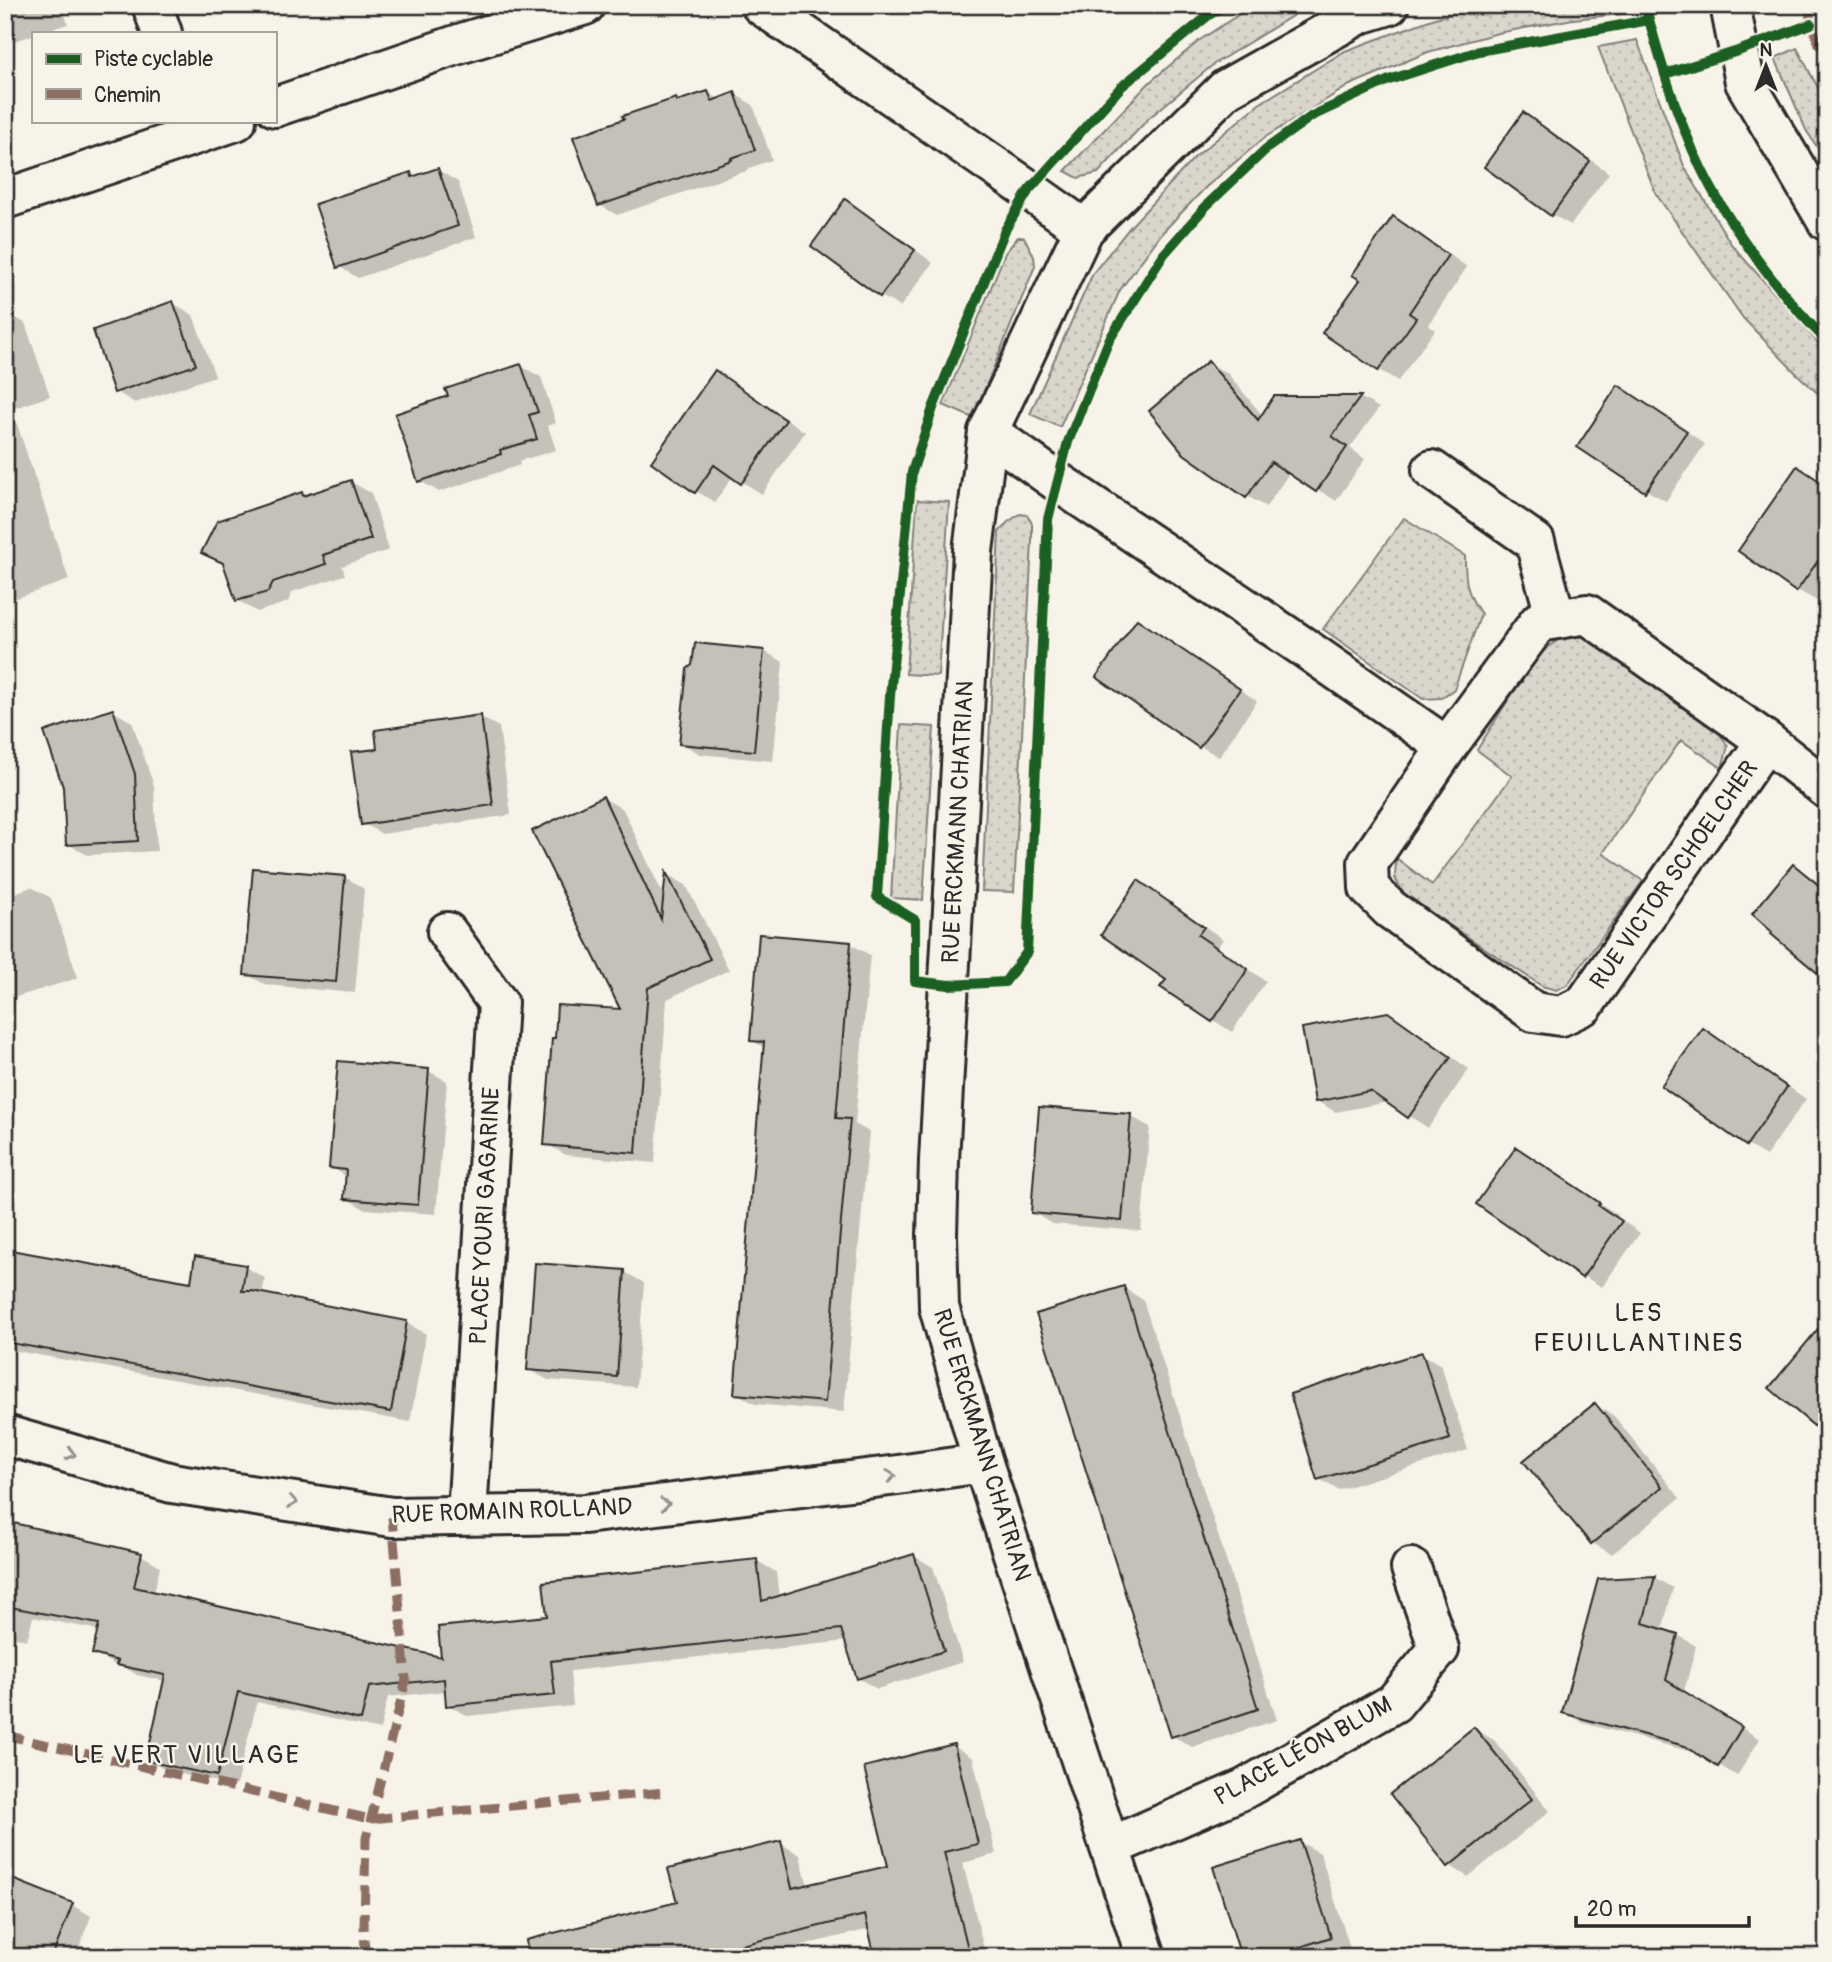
<svg xmlns="http://www.w3.org/2000/svg" width="1832" height="1962" viewBox="0 0 1832 1962" font-family="Pangolin,sans-serif">
  <style>
    .grass { fill: url(#grass-dots); stroke: #82807c; stroke-width: 2 }
    .shadow { fill: #0003 }
    .building { fill: #c4c1b9; stroke: #2b2b2b; stroke-width: 2 }
    .lines { fill: none; stroke-linecap: round; stroke-linejoin: round }
    .minor-casing { stroke: #2b2b2b; stroke-width: 44 }
    .minor { stroke: #f7f3e8; stroke-width: 38 }
    .quiet { stroke: #8d6e63; stroke-width: 9; stroke-dasharray: 18 9; stroke-linecap: butt }
    .cycleway-casing { stroke: #f7f3e8; stroke-width: 15 }
    .cycleway { stroke: #1b5e20; stroke-width: 10 }
    .oneway { stroke: #918f8a }
    .labels { text-anchor: middle; dominant-baseline: central; stroke-width: 5; stroke-linejoin: round; paint-order: stroke }
    .street-label { font-size: 24px; fill: #2b2b2b; stroke: #f7f3e8 }
    .neighbourhood-label { font-size: 26px; letter-spacing: 2px; fill: #2b2b2b; stroke: #f7f3e8 }
  </style>
  <defs>
    <pattern id="grass-dots" width="8" height="8" patternUnits="userSpaceOnUse" patternTransform="scale(1.75)"><rect width="8" height="8" fill="#dad6cc"/><path d="M2 2h.1M6 6h.1" fill="none" stroke="#bbb8af" stroke-width="1.8" stroke-linecap="round"/></pattern>
  </defs>
  <rect width="100%" height="100%" fill="#f7f3e8"/>
  <filter id="ink" filterUnits="userSpaceOnUse"><feTurbulence type="fractalNoise" baseFrequency=".0143" numOctaves="2"/><feDisplacementMap in="SourceGraphic" scale="14" xChannelSelector="R" yChannelSelector="G"/><feConvolveMatrix kernelMatrix="1 2 1 2 8 2 1 2 1" color-interpolation-filters="sRGB"/></filter>
  <g filter="url(#ink)">
    <!-- grass -->
    <g class="grass">
      <path d="M1253,5H1310L1214,64L1149,118L1098,173L1078,178L1065,171L1150,82L1200,40Z"/>
      <path d="M1491,5H1630L1631,13L1573,19L1498,33L1428,52L1350,85L1264,138L1206,187L1162,233L1120,290L1060,427L1030,414L1093,273L1131,226L1195,157L1259,104L1345,51L1435,18Z"/>
      <path d="M1637,40L1684,166L1731,244L1827,353V402L1796,373L1743,318L1656,194L1598,47Z"/>
      <path d="M1797,48L1827,105V162L1806,130L1775,58Z"/>
      <path d="M1018,237H1024L1034,256L1035,266L973,418L943,405L1005,253Z"/>
      <path d="M917,500L949,502L938,676L906,674Z"/>
      <path d="M1020,514L1027,515L1032,523V541L1014,892L982,891L999,532L1008,522Z"/>
      <path d="M1404,518L1465,556C1465,581 1466,593 1481,614L1454,689L1441,698L1423,699L1323,629Z"/>
      <path d="M1563,636L1588,637L1710,720L1728,746L1722,768L1681,740L1603,853L1643,881L1567,985L1556,990L1542,986L1404,895L1395,878L1396,858L1432,885L1512,776L1477,750L1513,692L1540,654Z"/>
      <path d="M901,725L934,727L923,900L891,898Z"/>
    </g>
    <!-- shadow -->
    <g class="shadow">
      <path d="M5,5H62L68,24L40,33H33V35L5,44Z"/>
      <path d="M708,92L720,100L735,94L753,105L772,160L749,168V170L617,215L599,205L676,100L679,102Z"/>
      <path d="M1524,114L1543,125L1609,173L1571,225L1551,214Z"/>
      <path d="M438,170L458,182L476,237L358,278L338,266L410,174L416,178Z"/>
      <path d="M845,201L865,212L933,263L900,307L881,296L813,246Z"/>
      <path d="M1394,218L1413,229L1467,267L1428,325L1435,330L1398,381L1379,370L1325,333L1362,280Z"/>
      <path d="M173,303L193,315L215,376L135,403L115,391Z"/>
      <path d="M5,312L25,323L50,396L12,409L69,580L5,602Z"/>
      <path d="M1209,363L1228,374L1263,416L1275,397H1360L1379,408L1350,448L1365,459L1336,501L1290,472L1266,507L1247,496Z"/>
      <path d="M521,366L541,377L556,423L548,426L556,450L519,461L520,465L439,492L420,481L450,397Z"/>
      <path d="M715,372L735,383L805,432L762,494L733,476L715,502L696,491Z"/>
      <path d="M1638,398L1705,444L1666,501L1646,490Z"/>
      <path d="M351,482L371,493L389,550L342,566L345,575L292,592L288,602L257,612L237,600L301,494L306,497Z"/>
      <path d="M1827,486V587L1817,601L1797,590L1741,551Z"/>
      <path d="M1156,632L1257,701L1219,757L1200,746Z"/>
      <path d="M764,651L783,662L773,761L700,754L681,743Z"/>
      <path d="M113,711L132,722L154,786L157,851L87,855L68,844Z"/>
      <path d="M480,717L499,727L511,815L382,834L363,823L379,750Z"/>
      <path d="M603,798L623,809L665,899L668,875L686,885L729,970L667,999L655,1163L566,1155L546,1144L623,1011Z"/>
      <path d="M1794,866L1813,878L1827,889V978Z"/>
      <path d="M345,877L364,889L355,993L266,985L246,974Z"/>
      <path d="M1138,883L1158,894L1223,939L1217,948L1266,981L1232,1032L1213,1020L1168,979Z"/>
      <path d="M31,887L51,898L78,978L13,998L15,1005L5,1008V897Z"/>
      <path d="M851,944L870,955L855,1124L869,1132L844,1412L755,1404L736,1393L765,1048L751,1040Z"/>
      <path d="M1388,1014L1408,1026L1469,1069L1428,1128L1388,1102L1336,1112L1316,1101Z"/>
      <path d="M1704,1030L1723,1041L1806,1099L1766,1156L1747,1145Z"/>
      <path d="M428,1071L447,1081L436,1214L364,1209L346,1198L347,1177L331,1167Z"/>
      <path d="M1130,1116L1150,1127L1141,1231L1052,1224L1032,1212Z"/>
      <path d="M1517,1149L1618,1215L1617,1217L1640,1233L1602,1287L1583,1276Z"/>
      <path d="M5,1251L192,1284L245,1267L265,1278L262,1295L407,1323L426,1334L410,1422L5,1349Z"/>
      <path d="M536,1265L625,1272L644,1283L636,1387L548,1380L528,1369Z"/>
      <path d="M1124,1288L1143,1300L1277,1720L1192,1747L1173,1736Z"/>
      <path d="M1422,1354L1441,1365L1468,1450L1338,1490L1319,1479Z"/>
      <path d="M1595,1405L1614,1416L1680,1498L1612,1554L1592,1543Z"/>
      <path d="M5,1523L141,1555L160,1566L154,1593L443,1659L549,1617L757,1561L776,1572L779,1597L914,1556L933,1567L963,1662L877,1689L858,1678L847,1641L570,1671L573,1706L467,1716L448,1705L447,1691L388,1697L380,1730L257,1702L236,1786L167,1771L148,1760L166,1681L137,1675L124,1667L113,1664L94,1653L99,1630L33,1617L27,1640L5,1635Z"/>
      <path d="M1655,1578L1673,1588L1662,1631L1678,1635L1696,1646L1684,1692L1760,1739L1737,1776L1703,1755L1583,1723L1564,1712L1600,1581Z"/>
      <path d="M1474,1729L1494,1740L1550,1811L1468,1877L1449,1865Z"/>
      <path d="M954,1746L973,1758L996,1854L963,1863L986,1957H877L870,1929L754,1957H587L780,1843L800,1855L808,1886L890,1867Z"/>
      <path d="M1300,1842L1320,1853L1350,1948L1322,1957H1243Z"/>
      <path d="M72,1905L91,1916L80,1945L108,1957H5Z"/>
      <path d="M512,1955L515,1957H483Z"/>
    </g>
    <!-- building -->
    <g class="building">
      <path d="M708,91L712,101L735,92L755,150L731,158L732,160L598,206L573,137L624,119L622,116L676,98L677,101Z"/>
      <path d="M1523,112L1590,161L1551,216L1484,167Z"/>
      <path d="M438,168L458,226L337,268L315,204L411,172L412,177Z"/>
      <path d="M845,199L915,250L880,297L811,246Z"/>
      <path d="M1393,216L1448,255L1409,313L1416,318L1378,371L1322,333L1360,280L1352,275Z"/>
      <path d="M173,301L196,365L114,393L93,330Z"/>
      <path d="M1208,361L1258,420L1274,396H1361L1332,436L1347,447L1316,492L1271,462L1246,498L1184,454L1149,411Z"/>
      <path d="M521,364L538,412L529,415L537,439L500,450L501,454L418,482L395,414L448,396L445,389Z"/>
      <path d="M715,370L786,420L741,484L714,465L695,493L651,462Z"/>
      <path d="M1618,385L1687,431L1645,492L1577,447Z"/>
      <path d="M1797,466L1827,486V548L1796,592L1738,551Z"/>
      <path d="M351,480L371,539L323,555L326,564L273,582L268,592L236,601L223,563L201,553L217,521L302,492L303,496Z"/>
      <path d="M1137,619L1240,689L1199,748L1096,677Z"/>
      <path d="M695,643L764,650L754,751L679,744L687,669L692,665Z"/>
      <path d="M113,709L135,774L138,841L66,845L63,787L44,732Z"/>
      <path d="M481,715L493,805L361,825L351,752L377,749L375,730Z"/>
      <path d="M603,796L661,919L666,872L710,959L648,988L636,1153L544,1145L552,1038H555L557,1005L620,1009L532,831Z"/>
      <path d="M1793,864L1827,892V981L1771,934L1772,932L1752,914Z"/>
      <path d="M253,868L345,876L336,982L244,975Z"/>
      <path d="M1138,880L1204,927L1198,935L1248,969L1212,1022L1160,987L1166,980L1101,935Z"/>
      <path d="M759,934L851,942L836,1118L850,1119L825,1402L734,1394L764,1042L750,1041Z"/>
      <path d="M1388,1012L1451,1057L1408,1118L1370,1091L1315,1102L1302,1028Z"/>
      <path d="M1703,1028L1787,1087L1746,1146L1661,1086Z"/>
      <path d="M338,1061L429,1069L418,1205L344,1199L346,1170L329,1168Z"/>
      <path d="M1039,1107L1131,1114L1122,1221L1031,1213Z"/>
      <path d="M1516,1147L1600,1203L1598,1205L1622,1221L1582,1278L1476,1204Z"/>
      <path d="M5,1249L191,1282L195,1256L246,1265L242,1291H252L407,1321L391,1412L5,1342Z"/>
      <path d="M535,1263L625,1270L617,1377L527,1370Z"/>
      <path d="M1124,1286L1258,1709L1171,1737L1036,1314Z"/>
      <path d="M1827,1318V1437L1769,1388Z"/>
      <path d="M1422,1352L1450,1439L1317,1480L1290,1394Z"/>
      <path d="M1595,1403L1662,1487L1591,1544L1523,1461Z"/>
      <path d="M5,1521L142,1553L134,1587L441,1657L438,1627L547,1616L543,1582L757,1559L762,1601L914,1554L944,1651L857,1679L841,1629L551,1661L555,1695L446,1706L444,1679L369,1687L361,1720L238,1692L217,1776L146,1761L165,1675L116,1665L118,1661L92,1654L99,1624L5,1606Z"/>
      <path d="M1655,1576L1643,1623L1678,1634L1666,1680L1742,1727L1718,1767L1685,1746L1562,1713L1598,1579Z"/>
      <path d="M1474,1727L1532,1799L1448,1867L1390,1794Z"/>
      <path d="M954,1744L978,1844L944,1852L970,1957H875L865,1915L692,1957H528L526,1940L677,1902L668,1869L781,1841L792,1888L888,1866L864,1767Z"/>
      <path d="M1300,1840L1331,1937L1269,1957H1241L1213,1867Z"/>
      <path d="M5,1876L73,1903L52,1957H5Z"/>
    </g>
    <g class="lines">
      <defs>
        <g id="minor">
          <path d="M152,5L162,33"/>
          <path d="M761,5L1029,190L1084,229"/>
          <path d="M1730,5L1745,82L1827,221"/>
          <path d="M275,107L459,44L585,5"/>
          <path d="M5,199L236,121"/>
          <path d="M988,432L1058,482L1302,646L1447,747L1539,622L1587,614L1766,741L1827,789"/>
          <path d="M1432,470L1535,542L1556,619"/>
          <path d="M1447,747L1368,863L1369,888L1390,909L1534,1012L1561,1016L1584,1005L1766,741"/>
          <path d="M447,932L498,1003L467,1515"/>
          <path d="M5,1435L172,1483L392,1517L585,1514L898,1475L983,1463"/>
          <path d="M1110,1847L1244,1789L1394,1703L1439,1649L1411,1568"/>
          <path d="M1146,1957L983,1463L939,1307L937,1235L939,1160L973,551L988,432L1084,229L1226,89L1360,14L1389,5"/>
        </g>
      </defs>
      <!-- minor casing -->
      <use href="#minor" class="minor-casing"/>
      <!-- minor -->
      <use href="#minor" class="minor"/>
      <!-- quiet -->
      <g class="quiet">
        <path d="M1808,5L1811,24L1827,64"/>
        <path d="M5,1735L370,1819L665,1792"/>
        <path d="M365,1957L364,1926L366,1838L406,1680L392,1517"/>
      </g>
      <defs>
        <g id="cycleway">
          <path d="M1226,5L1209,15L1121,87L1029,190L1005,230L933,408L912,472L890,696L877,897L915,920V981L949,985L1005,982L1027,952L1048,519L1068,442L1109,340L1164,254L1207,205L1266,149L1312,116L1389,80L1479,51L1649,20"/>
          <path d="M1645,5C1660,60 1676,116 1701,168C1729,226 1781,296 1827,341"/>
          <path d="M1665,74L1738,51L1811,24"/>
        </g>
      </defs>
      <!-- cycleway casing -->
      <use href="#cycleway" class="cycleway-casing"/>
      <!-- cycleway -->
      <use href="#cycleway" class="cycleway"/>
    </g>
    <!-- one-way arrows -->
    <defs><path id="oneway-chevron" d="M-2-3.5L2.5 0L-2 3.5" fill="none" stroke-width="1.6" stroke-linecap="round" stroke-linejoin="round" transform="scale(1.75)"/></defs>
    <g class="oneway">
      <use href="#oneway-chevron" transform="translate(71 1454) rotate(16)"/>
      <use href="#oneway-chevron" transform="translate(891 1476) rotate(-7)"/>
      <use href="#oneway-chevron" transform="translate(293 1502) rotate(9)"/>
      <use href="#oneway-chevron" transform="translate(665 1504) rotate(-7)"/>
    </g>
  </g>
  <g class="labels">
    <!-- street labels -->
    <g class="street-label">
      <text transform="translate(958 822) rotate(-87)">RUE ERCKMANN CHATRIAN</text>
      <text transform="translate(1674 875) rotate(-55)">RUE VICTOR SCHOELCHER</text>
      <text transform="translate(485 1216) rotate(-87)">PLACE YOURI GAGARINE</text>
      <text transform="translate(982 1445) rotate(73)">RUE ERCKMANN CHATRIAN</text>
      <text transform="translate(512 1511) rotate(-2)">RUE ROMAIN ROLLAND</text>
      <text transform="translate(1303 1751) rotate(-29)">PLACE LÉON BLUM</text>
    </g>
    <!-- neighbourhood labels -->
    <g class="neighbourhood-label">
      <text x="1639" y="1313">LES<tspan x="1639" dy="30">FEUILLANTINES</tspan></text>
      <text x="187" y="1755">LE VERT VILLAGE</text>
    </g>
  </g>
  <!-- margin -->
  <rect width="1832" height="1962" fill="none" stroke="#f7f3e8" stroke-width="28"/>
  <rect x="14" y="14" width="1804" height="1934" fill="none" stroke="#2b2b2b" stroke-width="2.5" filter="url(#ink)"/>
  <!-- legend -->
  <rect x="32" y="32" width="245" height="91" fill="#f7f3e8" stroke="#a5a39c" stroke-width="2"/>
  <rect x="46" y="54" width="35" height="10" fill="#1b5e20" stroke="#a5a39c" stroke-width="2"/>
  <text x="94" y="66" font-size="21" fill="#2b2b2b">Piste cyclable</text>
  <rect x="46" y="89" width="35" height="10" fill="#8d6e63" stroke="#a5a39c" stroke-width="2"/>
  <text x="94" y="102" font-size="21" fill="#2b2b2b">Chemin</text>
  <!-- north arrow -->
  <g transform="translate(1766 66)" stroke="#f7f3e8" stroke-width="5" paint-order="stroke">
  <path d="M0-5L12 26L0 18L-12 26Z" fill="#2b2b2b"/>
  <text y="-10" font-size="19" font-weight="bold" text-anchor="middle" fill="#2b2b2b">N</text>
  </g>
  <!-- scale -->
  <path d="M1576 1916v10h173v-10" fill="none" stroke="#2b2b2b" stroke-width="3.5"/>
  <text x="1587" y="1916" font-size="21" fill="#2b2b2b" stroke="#f7f3e8" stroke-width="5" paint-order="stroke">20 m</text>
</svg>
